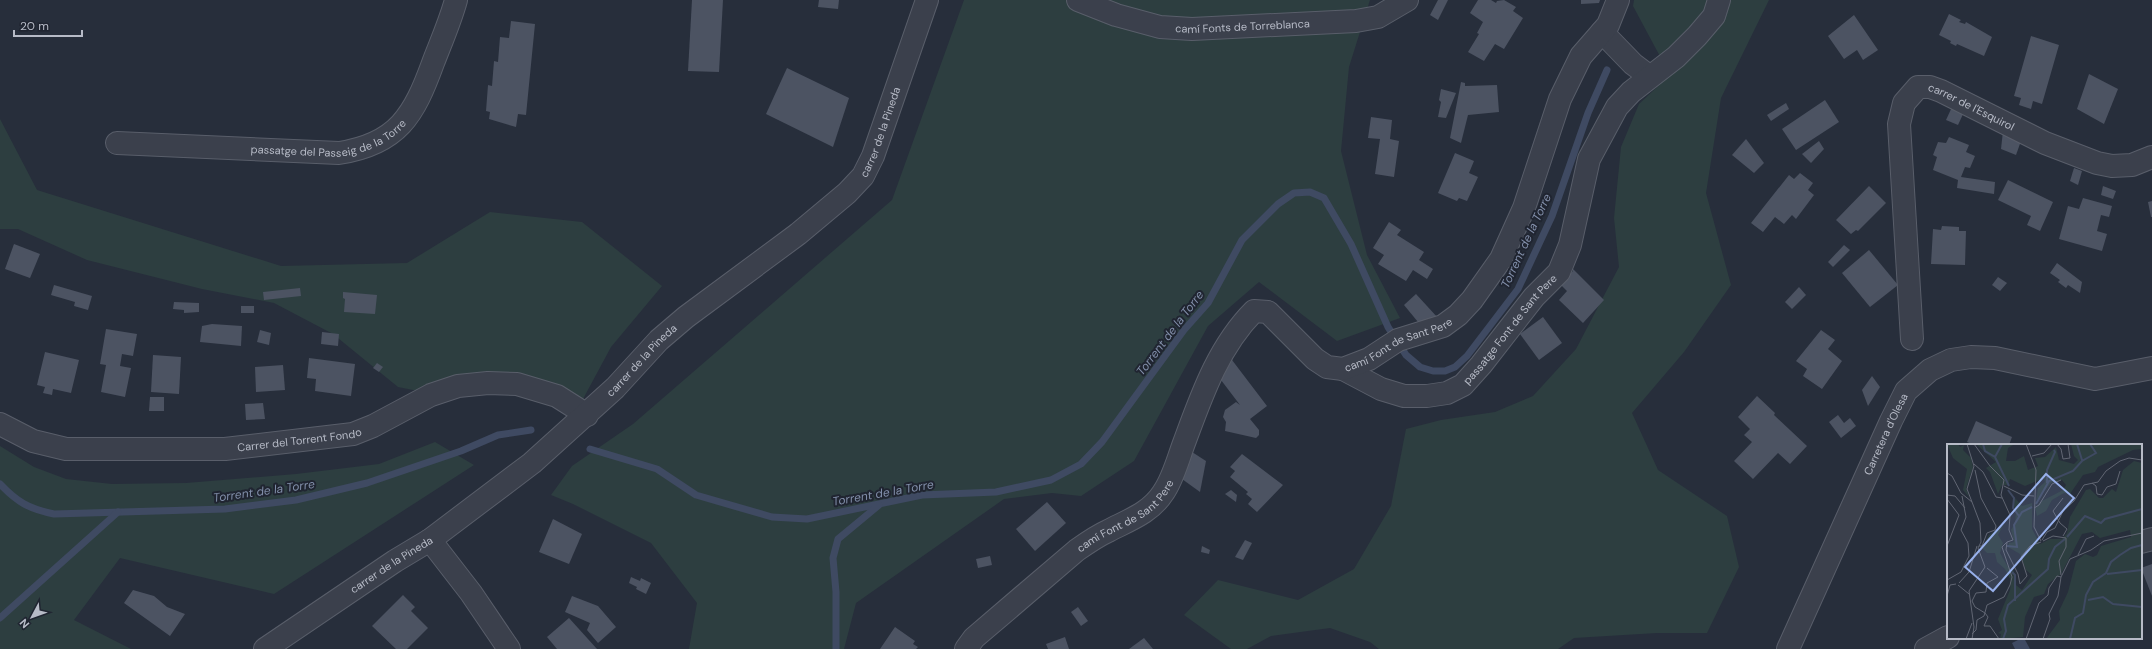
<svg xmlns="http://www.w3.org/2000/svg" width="2152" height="649" viewBox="0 0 2152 649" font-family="'DM Sans',sans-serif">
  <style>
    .green { fill: #2d3e40 }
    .water { fill: #3f4a62 }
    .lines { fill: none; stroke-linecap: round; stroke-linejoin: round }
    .stream { stroke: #3f4a62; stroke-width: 7 }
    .building { fill: #4c5362 }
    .minor-casing { stroke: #595e6a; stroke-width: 24 }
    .tertiary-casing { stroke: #595e6a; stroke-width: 24 }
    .minor { stroke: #3b404c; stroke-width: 22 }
    .tertiary { stroke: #3b404c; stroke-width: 22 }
    .labels { text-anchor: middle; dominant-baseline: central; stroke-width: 4; stroke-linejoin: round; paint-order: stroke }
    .street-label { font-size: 11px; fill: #b7bbc7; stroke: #202531 }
    .water-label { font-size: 12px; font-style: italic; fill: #828faa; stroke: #202531 }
    .inset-river { fill: none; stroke: #3f4a62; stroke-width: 2 }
    .inset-road { fill: none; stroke: #616673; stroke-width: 1 }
    .view { fill: #97b0eb; fill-opacity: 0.15; stroke: #97b0eb; stroke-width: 2 }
    .inset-edge { fill: none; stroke: #b7bbc7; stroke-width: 2 }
  </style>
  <rect width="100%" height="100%" fill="#272e3b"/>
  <!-- green -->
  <g class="green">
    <path d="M964,0H1370L1349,67L1341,151L1367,255L1400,318L1337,341L1259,282L1208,326L1134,461L1081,496L1052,493L1004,499L856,603L844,649H689L697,603L651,543L573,504L551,495L572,466L633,424L892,200Z"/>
    <path d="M1634,0H1769L1721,98L1706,193L1731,285L1684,352L1632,413L1658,470L1727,516L1739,567L1707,633H1657L1574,638L1558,649H1379L1370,642L1330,628L1271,636L1247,649H1231L1184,615L1218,580L1298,600L1354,569L1391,506L1406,429L1441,420L1495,412L1533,396L1576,349L1619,267L1614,218L1621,147L1639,104L1670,75L1633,6Z"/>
    <path d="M0,119L37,190L281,266L407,263L490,212L582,222L662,286L611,347L583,399L552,382L473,374L433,394L398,387L333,334L274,303L202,289L87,260L18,229H0Z"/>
    <path d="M435,442L474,465L274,594L120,558L74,620L131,649H0V446L34,467L66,479L112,484L186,483L296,474L379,464Z"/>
  </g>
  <!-- water -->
  <path class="water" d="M2022,638H2024L2030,649H2015L2012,643Z"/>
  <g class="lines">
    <!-- stream -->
    <g class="stream">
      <path d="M590,449L657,469L696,495L772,517L807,519L922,495L996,492L1051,480L1081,464L1102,442L1184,330L1208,303L1242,240L1278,204L1294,193L1310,192L1324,198L1351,244L1388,327L1406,355L1420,367L1433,371H1445L1455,367L1467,356L1518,289L1552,216L1588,113L1607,70"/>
      <path d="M0,484C17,502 29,509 54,514L225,509L296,500L367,483L461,451L498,435L531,430"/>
      <path d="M0,618L118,512"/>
      <path d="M836,649V592L833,558L838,539L879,505"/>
    </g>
  </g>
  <!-- building -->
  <g class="building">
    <path d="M692,0H723L719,72L688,71Z"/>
    <path d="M819,0H839L838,9L818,7Z"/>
    <path d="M1438,0H1448L1438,20L1430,15Z"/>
    <path d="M1478,0H1491L1496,3L1497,1L1504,0L1516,7L1513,11L1523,18L1504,49L1495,44L1484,61L1468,52L1479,34L1477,33L1483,22L1470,13Z"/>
    <path d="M1581,0H1600L1599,3L1581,4Z"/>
    <path d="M1949,14L1961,20L1959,22L1965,24L1966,22L1992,37L1984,56L1957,44L1956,46L1950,43L1951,41L1939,35Z"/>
    <path d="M1854,15L1878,50L1863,60L1857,50L1844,59L1828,36Z"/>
    <path d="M511,21L535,24L526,115L518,114L516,127L489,119L490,112L486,111L488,85L492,86L494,61L498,62L500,37L509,38Z"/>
    <path d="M2031,36L2059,45L2042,104L2033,101L2031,109L2019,105L2021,98L2014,96Z"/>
    <path d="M787,68L849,98L833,147L766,114Z"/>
    <path d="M2089,74L2118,89L2104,124L2077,109Z"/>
    <path d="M1461,82L1465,83V86L1497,85L1499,112L1468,115L1461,143L1450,138Z"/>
    <path d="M1441,89L1456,93L1446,118L1438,117L1441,102L1439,100Z"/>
    <path d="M1825,100L1839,122L1796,150L1782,129Z"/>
    <path d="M1786,103L1789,109L1771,121L1767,115Z"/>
    <path d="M1952,107L1964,112L1958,125L1946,120Z"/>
    <path d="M1371,117L1392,120L1390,139L1399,141L1394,177L1375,174L1380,139L1368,138Z"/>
    <path d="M2003,131L2021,141L2016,155L2001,149Z"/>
    <path d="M1949,137L1969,145L1966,152L1975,156L1970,168L1965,167L1961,177L1995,182L1994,194L1957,188L1958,180L1933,170L1937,157L1933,155L1938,142L1946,143Z"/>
    <path d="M1746,139L1764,163L1754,173L1732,155Z"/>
    <path d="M1819,141L1824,149L1811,163L1802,154Z"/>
    <path d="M1455,153L1474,161L1469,173L1478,177L1467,201L1459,198L1457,201L1438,193Z"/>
    <path d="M2074,168L2082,171L2078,185L2070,181Z"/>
    <path d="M1800,173L1813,183L1808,190L1814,195L1796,219L1792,215L1784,224L1775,217L1763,232L1751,223L1789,175L1794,179Z"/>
    <path d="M2008,180L2053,202L2040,231L2027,225L2031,216L1998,200Z"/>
    <path d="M1869,186L1886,203L1858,231L1856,230L1851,234L1836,220Z"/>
    <path d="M2103,186L2116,191L2113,199L2101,195Z"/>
    <path d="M2083,198L2112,206L2109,217L2101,215L2097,231L2107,234L2102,251L2059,239L2068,206L2079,209Z"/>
    <path d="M2152,201V217H2151L2148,202Z"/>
    <path d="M1389,222L1401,230L1397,235L1424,252L1419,260L1433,269L1427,279L1413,270L1406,281L1378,264L1384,255L1373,248Z"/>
    <path d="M1942,226L1959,227V231H1966L1965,265L1931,264L1933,229L1941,230Z"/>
    <path d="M14,244L40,254L30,278L5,269Z"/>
    <path d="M1844,245L1850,250L1833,267L1828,262Z"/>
    <path d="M1869,250L1898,285L1870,307L1842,273Z"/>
    <path d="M2057,263L2082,282L2080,293L2068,285L2066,288L2058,282L2060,280L2050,273Z"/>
    <path d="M1571,267L1604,300L1583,323L1559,300L1567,291L1560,284L1573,271Z"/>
    <path d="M1998,277L2007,283L2000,291L1992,285Z"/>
    <path d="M54,285L92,296L88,310L74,306L75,302L51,295Z"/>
    <path d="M1799,287L1806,295L1792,309L1785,302Z"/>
    <path d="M300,288L301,296L264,300L263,292Z"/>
    <path d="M343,292L377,295L375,314L344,312L345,299L343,298Z"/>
    <path d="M1416,294L1438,318L1418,322L1404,305Z"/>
    <path d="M174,302L199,303V312L184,313V310L173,309Z"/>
    <rect x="241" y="306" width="13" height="7"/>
    <path d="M1543,317L1562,343L1539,360L1520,334Z"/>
    <path d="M212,324L242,326L241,346L200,342L202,326Z"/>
    <path d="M106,329L137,334L133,356L122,354L120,366L131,368L125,397L101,392L106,365L100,364Z"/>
    <path d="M260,330L271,333L269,345L257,342Z"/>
    <path d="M1821,330L1835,340L1828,349L1842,361L1822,389L1803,376L1807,369L1796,361Z"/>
    <path d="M322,332L339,334L338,346L321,344Z"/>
    <path d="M45,352L79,360L71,393L53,389L52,395L43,393L45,387L37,385Z"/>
    <path d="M153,355L181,357L179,394L151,392Z"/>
    <path d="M309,358L355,364L351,396L315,391L316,379L307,378Z"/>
    <path d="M1232,360L1267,406L1250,419L1259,430V435L1256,438L1225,431L1226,422L1223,417L1225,410L1236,402L1240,405L1221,380Z"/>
    <path d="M377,363L383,367L379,372L373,368Z"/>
    <path d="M283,365L285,390L256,392L255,367Z"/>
    <path d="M1872,376L1880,387L1868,406L1862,390Z"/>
    <path d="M1757,396L1775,413L1774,415L1807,446L1790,464L1778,453L1753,479L1734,461L1752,442L1744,435L1750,429L1738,417Z"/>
    <path d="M150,397H164V411H149Z"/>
    <path d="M263,403L265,419L246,420L245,404Z"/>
    <path d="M1838,415L1844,423L1850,418L1856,426L1841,438L1829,422Z"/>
    <path d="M1976,421L2012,437L2009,445H1974L1967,442Z"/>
    <path d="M1192,452L1206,461L1200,492L1182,479Z"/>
    <path d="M1242,454L1283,485L1257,512L1248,504L1252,499L1246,494L1248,492L1230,477L1235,471L1230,467Z"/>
    <path d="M1231,490L1237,495L1236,502L1225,494Z"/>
    <path d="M1047,502L1066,523L1035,551L1016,529Z"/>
    <path d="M553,519L582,534L569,564L539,552Z"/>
    <path d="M1245,540L1252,543L1243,560L1235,557Z"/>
    <path d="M1202,546L1210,550L1209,554L1201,552Z"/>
    <path d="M990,556L992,565L978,568L976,559Z"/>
    <path d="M2152,564V596L2141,568Z"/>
    <path d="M631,577L640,581L641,578L651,583L646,594L636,589L637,587L629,583Z"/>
    <path d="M133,590L154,596L167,607L185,614L170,636L124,603Z"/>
    <path d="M403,595L415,607L411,611L428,628L407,649H396L372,626Z"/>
    <path d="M572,596L598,606L616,627L598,643L587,630L590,623L565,612Z"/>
    <path d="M1078,607L1088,621L1081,626L1071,612Z"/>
    <path d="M569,618L597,649H557L547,637Z"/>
    <path d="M895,627L915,641L913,644L918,647L916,649H880Z"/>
    <path d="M1065,637L1069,649H1048L1046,644Z"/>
    <path d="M1144,638L1153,649H1129Z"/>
  </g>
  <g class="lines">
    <defs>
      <g id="minor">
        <path id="s1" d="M1078,0L1116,15L1160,27L1192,29L1356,21L1378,17L1407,0"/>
        <path d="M1602,32L1633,64L1649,76"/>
        <path id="s2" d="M117,143L339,153C398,144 414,115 433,63C441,42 450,22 456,0"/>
        <path id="s3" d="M1912,339L1899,124L1904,103L1918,87H1930L1941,91L2045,143L2097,163L2112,166L2132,165L2152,157"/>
        <path id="s4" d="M1343,369L1381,389L1404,396H1427L1447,393L1463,385L1481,365L1534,297L1559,272L1570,245L1589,159L1617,107L1631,92L1676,57L1697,36L1714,16L1719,0"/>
        <path id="s5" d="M0,424L33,441L66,449H225L353,434L373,426L431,395L458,386L488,383L517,384L557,396L587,415"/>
        <path d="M430,540L471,593L509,649"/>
        <path d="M2141,542L2152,539"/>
        <path id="s6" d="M265,649L395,561L430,540L532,463L615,388L659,340L686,317L798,234L847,193L863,176L873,156L927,0"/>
        <path id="s7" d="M966,649L974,638L1077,550C1087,543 1097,536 1108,531C1129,520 1150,513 1163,493C1173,479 1178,459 1184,443C1201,397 1218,347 1254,311L1268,312L1315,359L1327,367L1343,369L1369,359L1398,340L1443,326L1458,315L1472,300L1501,259L1524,208L1560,99L1581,56L1608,25L1618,0"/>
        <path d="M1926,649L1948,637"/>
      </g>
      <g id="tertiary">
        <path id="s8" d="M1788,649L1891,421L1906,391L1930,370L1951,360L1971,357L1995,358L2095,379L2152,368"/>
      </g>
    </defs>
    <!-- minor casing -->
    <use href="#minor" class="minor-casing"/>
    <!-- tertiary casing -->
    <use href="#tertiary" class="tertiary-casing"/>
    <!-- minor -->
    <use href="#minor" class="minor"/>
    <!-- tertiary -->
    <use href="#tertiary" class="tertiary"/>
  </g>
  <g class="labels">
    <!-- street labels -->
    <g class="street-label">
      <text stroke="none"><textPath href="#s1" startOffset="169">camí Fonts de Torreblanca</textPath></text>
      <text stroke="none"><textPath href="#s3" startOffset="316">carrer de l'Esquirol</textPath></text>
      <text stroke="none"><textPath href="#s6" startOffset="812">carrer de la Pineda</textPath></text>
      <text stroke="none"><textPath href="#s2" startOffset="215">passatge del Passeig de la Torre</textPath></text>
      <text stroke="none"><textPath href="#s4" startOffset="201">passatge Font de Sant Pere</textPath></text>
      <text stroke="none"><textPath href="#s7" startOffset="630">camí Font de Sant Pere</textPath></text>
      <text stroke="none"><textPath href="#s6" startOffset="476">carrer de la Pineda</textPath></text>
      <text stroke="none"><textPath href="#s8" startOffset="236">Carretera d'Olesa</textPath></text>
      <text stroke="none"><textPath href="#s5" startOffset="305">Carrer del Torrent Fondo</textPath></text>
      <text stroke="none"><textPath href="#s7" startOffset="209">camí Font de Sant Pere</textPath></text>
      <text stroke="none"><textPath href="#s6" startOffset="152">carrer de la Pineda</textPath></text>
    </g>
    <!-- water labels -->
    <g class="water-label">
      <text transform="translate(1526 241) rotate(-65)">Torrent de la Torre</text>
      <text transform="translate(1170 333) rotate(-53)">Torrent de la Torre</text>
      <text transform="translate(264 491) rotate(-8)">Torrent de la Torre</text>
      <text transform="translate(883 493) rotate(-10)">Torrent de la Torre</text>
    </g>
  </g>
  <!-- overview -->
  <g transform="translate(1947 444)">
    <rect width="195" height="195" fill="#272e3b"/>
    <path d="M0,0H11L13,3L17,1L16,6L24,14L26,23L19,44L22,53L16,46L20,25L6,14ZM29,0H68L61,4L59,17H68L77,12L81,26L91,22L88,14L98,13L109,3L112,16L127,20L131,16L127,12L124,0H195V5L186,6L151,23L148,28L136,31L123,50L117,49L105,56L99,67L90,72L88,64L95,57L116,46L119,41L115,36L104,39L89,57L91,44L98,38L97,34L78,42L63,35L61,41H55L51,50L43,28L39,24L49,18ZM187,17L195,19V195H99L113,176L112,167L121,148L129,117L138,110L146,113L150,111L154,102L184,93L183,86L153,94L145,88L135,90L114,130L101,140L97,150L87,153L85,157L78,173L76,193L53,195L54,190L51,189L55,186L51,175L63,146L64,137L58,125L50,118L48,109H40L35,104L42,91L56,82L51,91L56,99L53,109L61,123L67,127L69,141L75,146L85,131L79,126L73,110L61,103L62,99L67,98L64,86L68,79L69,68L66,59L68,54L75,62L85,59V85L93,100L103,95H115L120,89L123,73L139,46L143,45L152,54H156L165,45L169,48L176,26Z" fill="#2d3e40"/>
    <path class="inset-river" d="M36,0L38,7L48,13L62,42M130,0L135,16M48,13L55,0M100,39V26L108,8L107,6M61,46L67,54L66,64L72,72M89,60L102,37L126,27L135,17L149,9L143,0M120,93L138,72L154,79L158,75L195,65M60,102L70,103L67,81L75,68L85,63M65,128L68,131V157M160,130L195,126M141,156L156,153L166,160L195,163M56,195L59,187L57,175L61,161L101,125L102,115L108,103L118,95M123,195L128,174L136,169L139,151L146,138L159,129L164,118L173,111L184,104L195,101"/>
    <path class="inset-road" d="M20,0L27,22L20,45L25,58M27,0L43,22L57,36L54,51L63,71L62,86L66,96L60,98L59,106L71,130L73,140L80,132L74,113L83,102L94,98M79,0L89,26L87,83L94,97M110,0L114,5L116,15L123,14L121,0M85,12L97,9L105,0M27,20L36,28L49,53L55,54M28,26L34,54L49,82L48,86L40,89L35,102H32M0,29L5,32L14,49L25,58L33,79L34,98L31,104L38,123L22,147L27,183L25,195M145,39L149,42L150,50L155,51L160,43L169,40L173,27M57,42L75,51L87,52M0,51L8,52L18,64M0,55L12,71L0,102M87,64L92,61L105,40L114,36M116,92L120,85L113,79L106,67L116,54M95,96L100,88L108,84L116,67L127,57L137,41L151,38L159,27L173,17L182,14L195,16M96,97L106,92L119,94V103L112,117L114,131M131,111L139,95L147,92M0,136L14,128L22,112L21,99L14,86L19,73L15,52M12,139L22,128L30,102M11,141L22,150M0,152L3,141L9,140M28,163L25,157L29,149L39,148L40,139L51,133L40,124M28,163L38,169L41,173L37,182H43L52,195M25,190L29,186L30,176L37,172L40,161L57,153L63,141L65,133L55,103L60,98M19,195L25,179M79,195L92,159L101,151L102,144L110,132L114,133M96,195L103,175L102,170L111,152L114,133L123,115L144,106L157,97L195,89"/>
    <path class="view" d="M99,30L127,54L46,147L18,123Z"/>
    <rect width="195" height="195" class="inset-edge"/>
  </g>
  <!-- north arrow -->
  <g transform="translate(32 617) rotate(229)" stroke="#202531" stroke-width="3" paint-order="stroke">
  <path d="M0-3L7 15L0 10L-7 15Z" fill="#b7bbc7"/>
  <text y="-6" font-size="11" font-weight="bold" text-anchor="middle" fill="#b7bbc7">N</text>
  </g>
  <!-- scale -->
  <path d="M14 30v6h68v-6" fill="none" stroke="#b7bbc7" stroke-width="2"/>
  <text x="20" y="30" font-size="12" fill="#b7bbc7" stroke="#202531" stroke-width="3" paint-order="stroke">20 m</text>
</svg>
